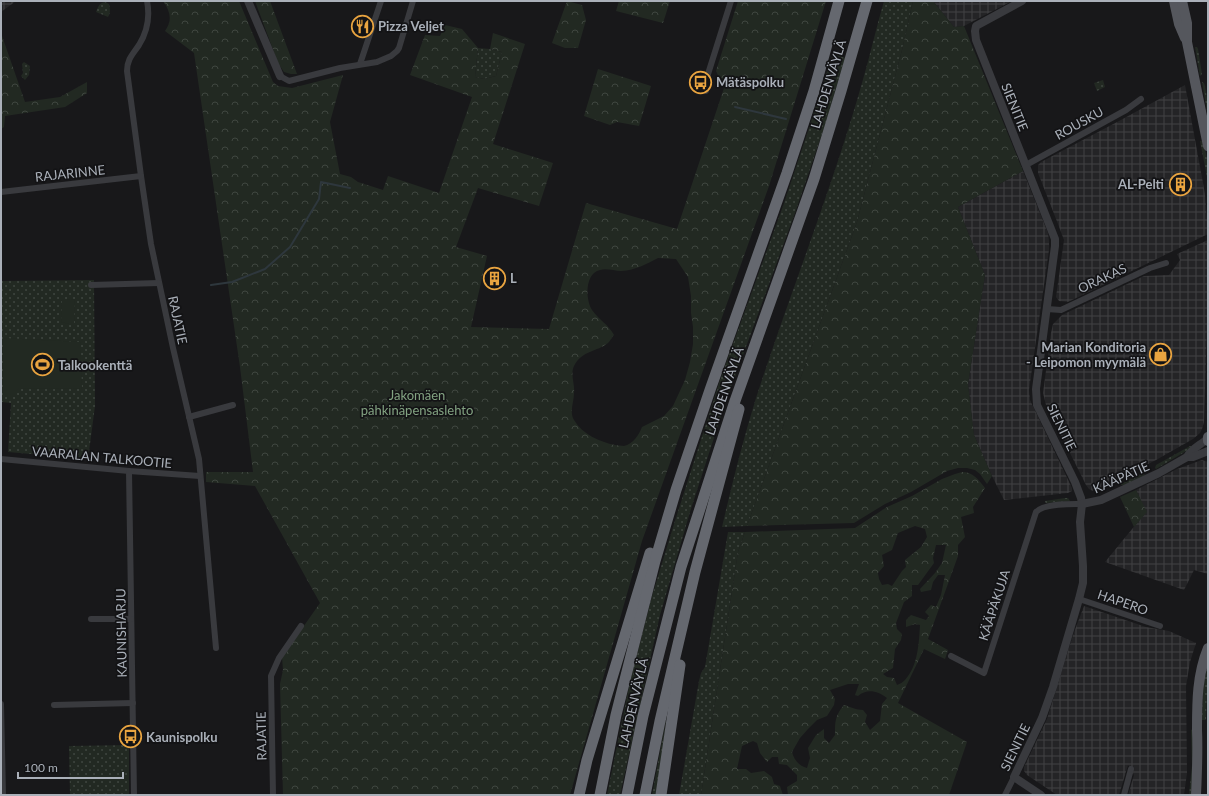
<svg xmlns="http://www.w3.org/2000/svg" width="1209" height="796" viewBox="0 0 1209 796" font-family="Lato,sans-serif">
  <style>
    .industrial { fill: url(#industrial-grid) }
    .grass { fill: url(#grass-dots) }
    .forest { fill: url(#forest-crowns); fill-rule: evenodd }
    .garden { fill: #222922 }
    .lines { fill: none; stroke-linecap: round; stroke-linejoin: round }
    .stream { stroke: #2e373d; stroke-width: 2 }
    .minor { stroke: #393a3e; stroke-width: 6 }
    .tertiary { stroke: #393a3e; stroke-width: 8 }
    .primary { stroke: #55575d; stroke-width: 10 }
    .motorway { stroke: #65686f; stroke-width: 11 }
    .labels { text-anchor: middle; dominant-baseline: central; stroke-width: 3.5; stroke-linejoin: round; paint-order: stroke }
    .poi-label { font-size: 13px; font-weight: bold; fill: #aab0b9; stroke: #131315; text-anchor: start }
    .street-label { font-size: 13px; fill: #aab0b9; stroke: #131315 }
    .park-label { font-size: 13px; fill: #83a382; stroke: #131315 }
  </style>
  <defs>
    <pattern id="industrial-grid" width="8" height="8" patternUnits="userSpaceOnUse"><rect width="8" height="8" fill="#242426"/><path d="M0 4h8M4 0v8" fill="none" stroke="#414143"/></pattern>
    <pattern id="grass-dots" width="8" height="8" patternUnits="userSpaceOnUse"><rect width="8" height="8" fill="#222922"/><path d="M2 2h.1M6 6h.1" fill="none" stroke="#3f4640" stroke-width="1.8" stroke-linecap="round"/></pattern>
    <pattern id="forest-crowns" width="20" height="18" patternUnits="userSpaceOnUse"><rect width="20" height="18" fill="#222922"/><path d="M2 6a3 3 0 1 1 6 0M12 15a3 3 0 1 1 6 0" fill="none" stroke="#3f4640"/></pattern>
  </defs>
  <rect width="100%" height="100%" fill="#18181a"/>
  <!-- industrial -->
  <g class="industrial">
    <path d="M1,1H16L1,12Z"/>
    <path d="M933,1H1012L964,26L954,27Z"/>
    <path d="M1185,85L1205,194L1208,234L1068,302L1059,301L1056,297L1064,240L1058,224L1038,173V165L1041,162L1119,121Z"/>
    <path d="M1023,171L1048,233L1049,241V250L1029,390L1030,400L1072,488V491L1068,493L1004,500L992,476L974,435L968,384L985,275L958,207Z"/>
    <path d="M1208,240V295L1204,422L1202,429L1200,433L1193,439L1156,460L1099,489L1093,491L1089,489L1086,485L1046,405L1043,393L1051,333L1053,324L1062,315L1144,276L1169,275L1180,260L1177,254Z"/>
    <path d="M1202,460L1208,462V574L1194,570L1184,590L1105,562L1146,512L1136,490L1177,469Z"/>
    <path d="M1084,606L1146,627L1169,631L1196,643L1190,662L1186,686L1187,773L1184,795H1128L1134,775L1128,765L1119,795H1057L1027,775L1024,771V767L1047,719L1056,690L1073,635Z"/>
  </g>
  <!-- grass -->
  <g class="grass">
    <path d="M884,1H913L902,50L857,222L747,526L722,527C732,484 743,440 756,398C790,293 832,189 862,83C870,56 876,28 884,1Z"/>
    <path d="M105,2L109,4C110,9 111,12 108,17L96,12C98,7 99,3 105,2Z"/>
    <path d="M1195,47H1197L1198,49L1202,74L1200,76Z"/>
    <path d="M478,48L490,49L502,52L496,76L484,79L475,77Z"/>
    <path d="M834,50L845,58L824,128L795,213L724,407L690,512L660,615L620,795H607L630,682L652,596L674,524L721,377L783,206L810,125Z"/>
    <path d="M24,62L30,66L29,75L25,80L21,76L23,73L22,64Z"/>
    <path d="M1103,80L1105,87L1097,91L1094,83Z"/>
    <path d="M1202,82L1204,83L1205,86L1208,104V117Z"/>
    <path d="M1200,141H1202C1208,154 1208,168 1208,182Z"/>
    <path d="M94,280L95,406L88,459L8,452L11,403L2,402L1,281Z"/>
    <path d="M1190,446L1193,447L1156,469L1155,468L1156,465Z"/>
    <path d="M1143,473L1145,475L1125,485H1121V484Z"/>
    <path d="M1065,498H1068L1070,501L1046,503L1045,502V501Z"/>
    <path d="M728,532H745L738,552L701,795H679L699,681L701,673L705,667Z"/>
    <path d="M1208,661L1206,720H1202L1203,687Z"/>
    <path d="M667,714L657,795H652Z"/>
    <path d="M1193,729L1194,766L1191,795H1189L1192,765L1191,730Z"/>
    <path d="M129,745V795H70L69,746Z"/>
  </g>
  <!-- forest -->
  <g class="forest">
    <path d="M163,1H239L273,82L278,86L292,88L343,75L330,122L340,174L351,177L358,182L383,190L388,176L439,193L472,97L410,75L425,35L440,36L445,25L462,29L478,48L475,77L484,79L496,76L502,52L490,49L493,33L525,44L493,144L553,163L539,206L478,188L456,247L487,256L471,327L549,329L586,203L677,229L724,88L716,71L738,1H826L769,186L642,541L570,795H283L280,684L283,670L282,657L320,603L255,486L206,482V472H253L240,367L194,53L165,31C173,20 170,11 163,1ZM658,258L676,259L688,277L691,296V313L693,327V344L690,362L685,380L673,406L664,416L642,427C639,435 633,444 624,446C621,446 617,445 615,445C600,442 582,434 574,420C569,412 574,402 574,393C575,384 570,374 574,366C582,350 597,352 608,343C610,341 612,337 614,335C609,325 598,319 592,310C585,299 585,273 600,270C606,268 615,271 621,271C636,270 646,264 658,258Z"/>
    <path d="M255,1H270L297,74H291L284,72L278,63Z"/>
    <path d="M567,1L582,5L586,20L578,48H565L552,43Z"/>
    <path d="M619,1H670L663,23L616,11Z"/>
    <path d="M913,1H933L954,27L964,26L1023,171L958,207L985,275L968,384L974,435L992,476L987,484L980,474L975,470L967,468H958L947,471L911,492L885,504L854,523L747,526L857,222L902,50Z"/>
    <path d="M1,33L25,102L60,97L87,82V93L65,107L5,116L4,127L1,129Z"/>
    <path d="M598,69L651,86L639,126L617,122L610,125L584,116Z"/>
    <path d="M962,472C973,472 978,479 985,488L973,507L974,513L961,517L965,537L958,545V556L928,639L948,650L945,659L924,649L898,703L967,742L949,795H788L787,787L797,781V775L787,765L779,764L778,757H772L767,762L760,753L757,743L753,741L742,746L737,769H746L751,773L764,771L772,777L774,784L780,786L783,795H701L738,552L745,532L855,528L887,507L912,496L942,479L955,474ZM915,526L925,529L927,537L921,547L905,560L906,567L902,571L892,586L888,584L882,585L879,579L878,573L884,566L882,555L892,550L898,533ZM936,545H946L942,563L935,573L920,589L921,592L931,590L933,582L938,575H945L941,595L936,607L931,605L925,612L929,616L926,620L911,615L906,620V627L915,624L920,625C919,643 918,666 905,680C903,682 900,684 897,685L894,678L887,677L883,674L893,668L895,649L901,640L902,634L897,629L896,623L904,602L912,596V585H918L934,563L933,558ZM848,684H859L855,695L858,696C867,688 878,691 887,698L882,704L880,721L870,730L865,722L867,715L863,710C856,710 851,707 844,705C835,716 835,721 835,735L829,743L824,738V729L816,735L808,748L810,758L807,768C799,766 794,760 792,752L800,738L808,729L817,720L827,716L834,705L835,699L830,690Z"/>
    <path d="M1136,490L1147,512L1134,527L1120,497Z"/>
  </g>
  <!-- garden -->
  <g class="garden">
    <path d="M67,299L75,300L74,323H69V324L61,322L62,300H67Z"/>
    <path d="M3,338L80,342L82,389L19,388L12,395H4Z"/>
  </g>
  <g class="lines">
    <!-- stream -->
    <g class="stream">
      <path d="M735,107L786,119"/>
      <path d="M211,285L232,282L265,269L290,247L319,199L321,182L350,188"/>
    </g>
    <!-- minor -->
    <g class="minor">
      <path d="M147,1C150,16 147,32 139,45C133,54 127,59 127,71L141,176L151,244L173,348L199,459L216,648"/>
      <path d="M360,64L381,1"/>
      <path d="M280,76L289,81L340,68L377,62L391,56L397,51L399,48L413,1"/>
      <path d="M706,91L708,74L731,1"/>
      <path d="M1026,165L1126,110L1141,99"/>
      <path d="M1,192L141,176"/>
      <path d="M91,285L159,283"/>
      <path d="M1047,309L1061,310L1150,268L1166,263"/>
      <path d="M189,417L233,405"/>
      <path d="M1,459L129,471L200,476"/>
      <path d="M129,471L134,795"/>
      <path d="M1079,599L1160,626"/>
      <path d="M91,619H131"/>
      <path d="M951,656L984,673L1036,512C1044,503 1071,504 1082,504"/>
      <path d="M1,704L3,795"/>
      <path d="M54,705L133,703"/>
      <path d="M273,795L271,676L279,658L301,626"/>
      <path d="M1005,795L1014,777"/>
      <path d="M1124,795L1131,769"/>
    </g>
    <!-- tertiary -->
    <g class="tertiary">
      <path d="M248,1L280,76"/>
      <path d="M1022,1L976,26L975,31L976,40L1055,239V246L1036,389L1037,405L1075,482L1081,498L1082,504L1080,522L1083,566V583L1079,599L1053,687L1042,718L1014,777L1041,795"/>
      <path d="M1187,457C1191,449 1201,445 1208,438"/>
      <path d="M1082,504L1101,500L1159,473L1187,457H1193L1208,451"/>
    </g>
    <!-- primary -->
    <g class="primary">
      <path d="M1174,1L1179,24L1185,38"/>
      <path d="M1182,1L1187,23V42L1208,146"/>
      <path d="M1208,437V441"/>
      <path d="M1196,795C1197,773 1198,752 1197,730C1197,702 1197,675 1208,648"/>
    </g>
    <!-- motorway -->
    <g class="motorway">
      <path d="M579,795L587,760L650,553"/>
      <path d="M600,795L616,715L655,561L676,490L710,390L787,173L814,91L839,1"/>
      <path d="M627,795L643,716L681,567L735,401L814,179L841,91L867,1"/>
      <path d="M645,795L660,721L695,572L739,409"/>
      <path d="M661,795L680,665"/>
    </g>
  </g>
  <!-- icons -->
  <defs>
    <symbol id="restaurant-ring" viewBox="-11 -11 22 22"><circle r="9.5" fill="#131315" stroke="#e9a440" stroke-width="1.5"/><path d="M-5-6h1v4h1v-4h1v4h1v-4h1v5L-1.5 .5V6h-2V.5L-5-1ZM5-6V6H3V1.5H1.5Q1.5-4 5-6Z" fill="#e9a440"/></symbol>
    <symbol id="bus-ring" viewBox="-11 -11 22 22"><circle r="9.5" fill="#131315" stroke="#e9a440" stroke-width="1.5"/><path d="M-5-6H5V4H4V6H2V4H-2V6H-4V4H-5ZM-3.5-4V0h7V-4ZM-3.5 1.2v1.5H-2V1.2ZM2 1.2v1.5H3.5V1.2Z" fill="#e9a440"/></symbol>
    <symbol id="building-ring" viewBox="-11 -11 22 22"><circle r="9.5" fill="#131315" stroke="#e9a440" stroke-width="1.5"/><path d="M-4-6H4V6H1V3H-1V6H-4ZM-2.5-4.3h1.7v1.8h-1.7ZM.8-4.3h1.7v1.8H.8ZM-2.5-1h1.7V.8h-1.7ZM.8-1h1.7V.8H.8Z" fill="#e9a440"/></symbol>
    <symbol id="shop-ring" viewBox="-11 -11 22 22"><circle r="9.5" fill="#131315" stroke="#e9a440" stroke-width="1.5"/><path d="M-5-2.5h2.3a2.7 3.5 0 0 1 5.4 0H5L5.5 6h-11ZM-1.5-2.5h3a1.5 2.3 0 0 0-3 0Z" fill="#e9a440"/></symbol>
    <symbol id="stadium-ring" viewBox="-11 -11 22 22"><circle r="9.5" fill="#131315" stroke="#e9a440" stroke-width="1.5"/><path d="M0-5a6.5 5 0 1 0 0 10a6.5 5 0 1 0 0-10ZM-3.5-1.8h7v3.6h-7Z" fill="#e9a440"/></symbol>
  </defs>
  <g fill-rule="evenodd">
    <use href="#restaurant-ring" x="350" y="14" width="25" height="25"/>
    <use href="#bus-ring" x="688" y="70" width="25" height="25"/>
    <use href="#building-ring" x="1168" y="172" width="25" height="25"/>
    <use href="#building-ring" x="482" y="266" width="25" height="25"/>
    <use href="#shop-ring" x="1148" y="342" width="25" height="25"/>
    <use href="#stadium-ring" x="30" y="352" width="25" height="25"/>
    <use href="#bus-ring" x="118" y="724" width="25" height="25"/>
  </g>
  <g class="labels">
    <!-- poi labels -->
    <g class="poi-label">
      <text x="378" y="26">Pizza Veljet</text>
      <text x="716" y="82">Mätäspolku</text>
      <text x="1164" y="184" text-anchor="end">AL-Pelti</text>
      <text x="510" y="278">L</text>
      <text x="1146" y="347" text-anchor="end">Marian Konditoria<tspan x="1146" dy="15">- Leipomon myymälä</tspan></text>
      <text x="58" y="365">Talkookenttä</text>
      <text x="146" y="737">Kaunispolku</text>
    </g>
    <!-- street labels -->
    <g class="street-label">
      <text transform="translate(828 84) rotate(-73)">LAHDENVÄYLÄ</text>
      <text transform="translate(1015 107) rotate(68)">SIENITIE</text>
      <text transform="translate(1079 123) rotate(-29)">ROUSKU</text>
      <text transform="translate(70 173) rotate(-6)">RAJARINNE</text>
      <text transform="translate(1102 278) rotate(-25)">ORAKAS</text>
      <text transform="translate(178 320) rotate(78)">RAJATIE</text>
      <text transform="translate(724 391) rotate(-71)">LAHDENVÄYLÄ</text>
      <text transform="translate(1062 427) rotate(64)">SIENITIE</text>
      <text transform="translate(102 457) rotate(5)">VAARALAN TALKOOTIE</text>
      <text transform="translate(1121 477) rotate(-24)">KÄÄPÄTIE</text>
      <text transform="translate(1123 602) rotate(19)">HAPERO</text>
      <text transform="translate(994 605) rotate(-72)">KÄÄPÄKUJA</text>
      <text transform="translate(121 633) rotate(-91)">KAUNISHARJU</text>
      <text transform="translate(633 703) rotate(-77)">LAHDENVÄYLÄ</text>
      <text transform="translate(261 736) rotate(-91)">RAJATIE</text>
      <text transform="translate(1015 747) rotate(-64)">SIENITIE</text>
    </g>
    <!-- park labels -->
    <g class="park-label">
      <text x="417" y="395">Jakomäen<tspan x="417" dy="15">pähkinäpensaslehto</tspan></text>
    </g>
  </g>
  <!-- border -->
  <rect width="1209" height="796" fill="none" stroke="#aab0b9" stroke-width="4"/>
  <!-- scale -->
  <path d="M18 772v6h105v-6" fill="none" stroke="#aab0b9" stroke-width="2"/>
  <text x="24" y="772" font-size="12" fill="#aab0b9" stroke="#131315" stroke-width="3" paint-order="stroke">100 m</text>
</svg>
